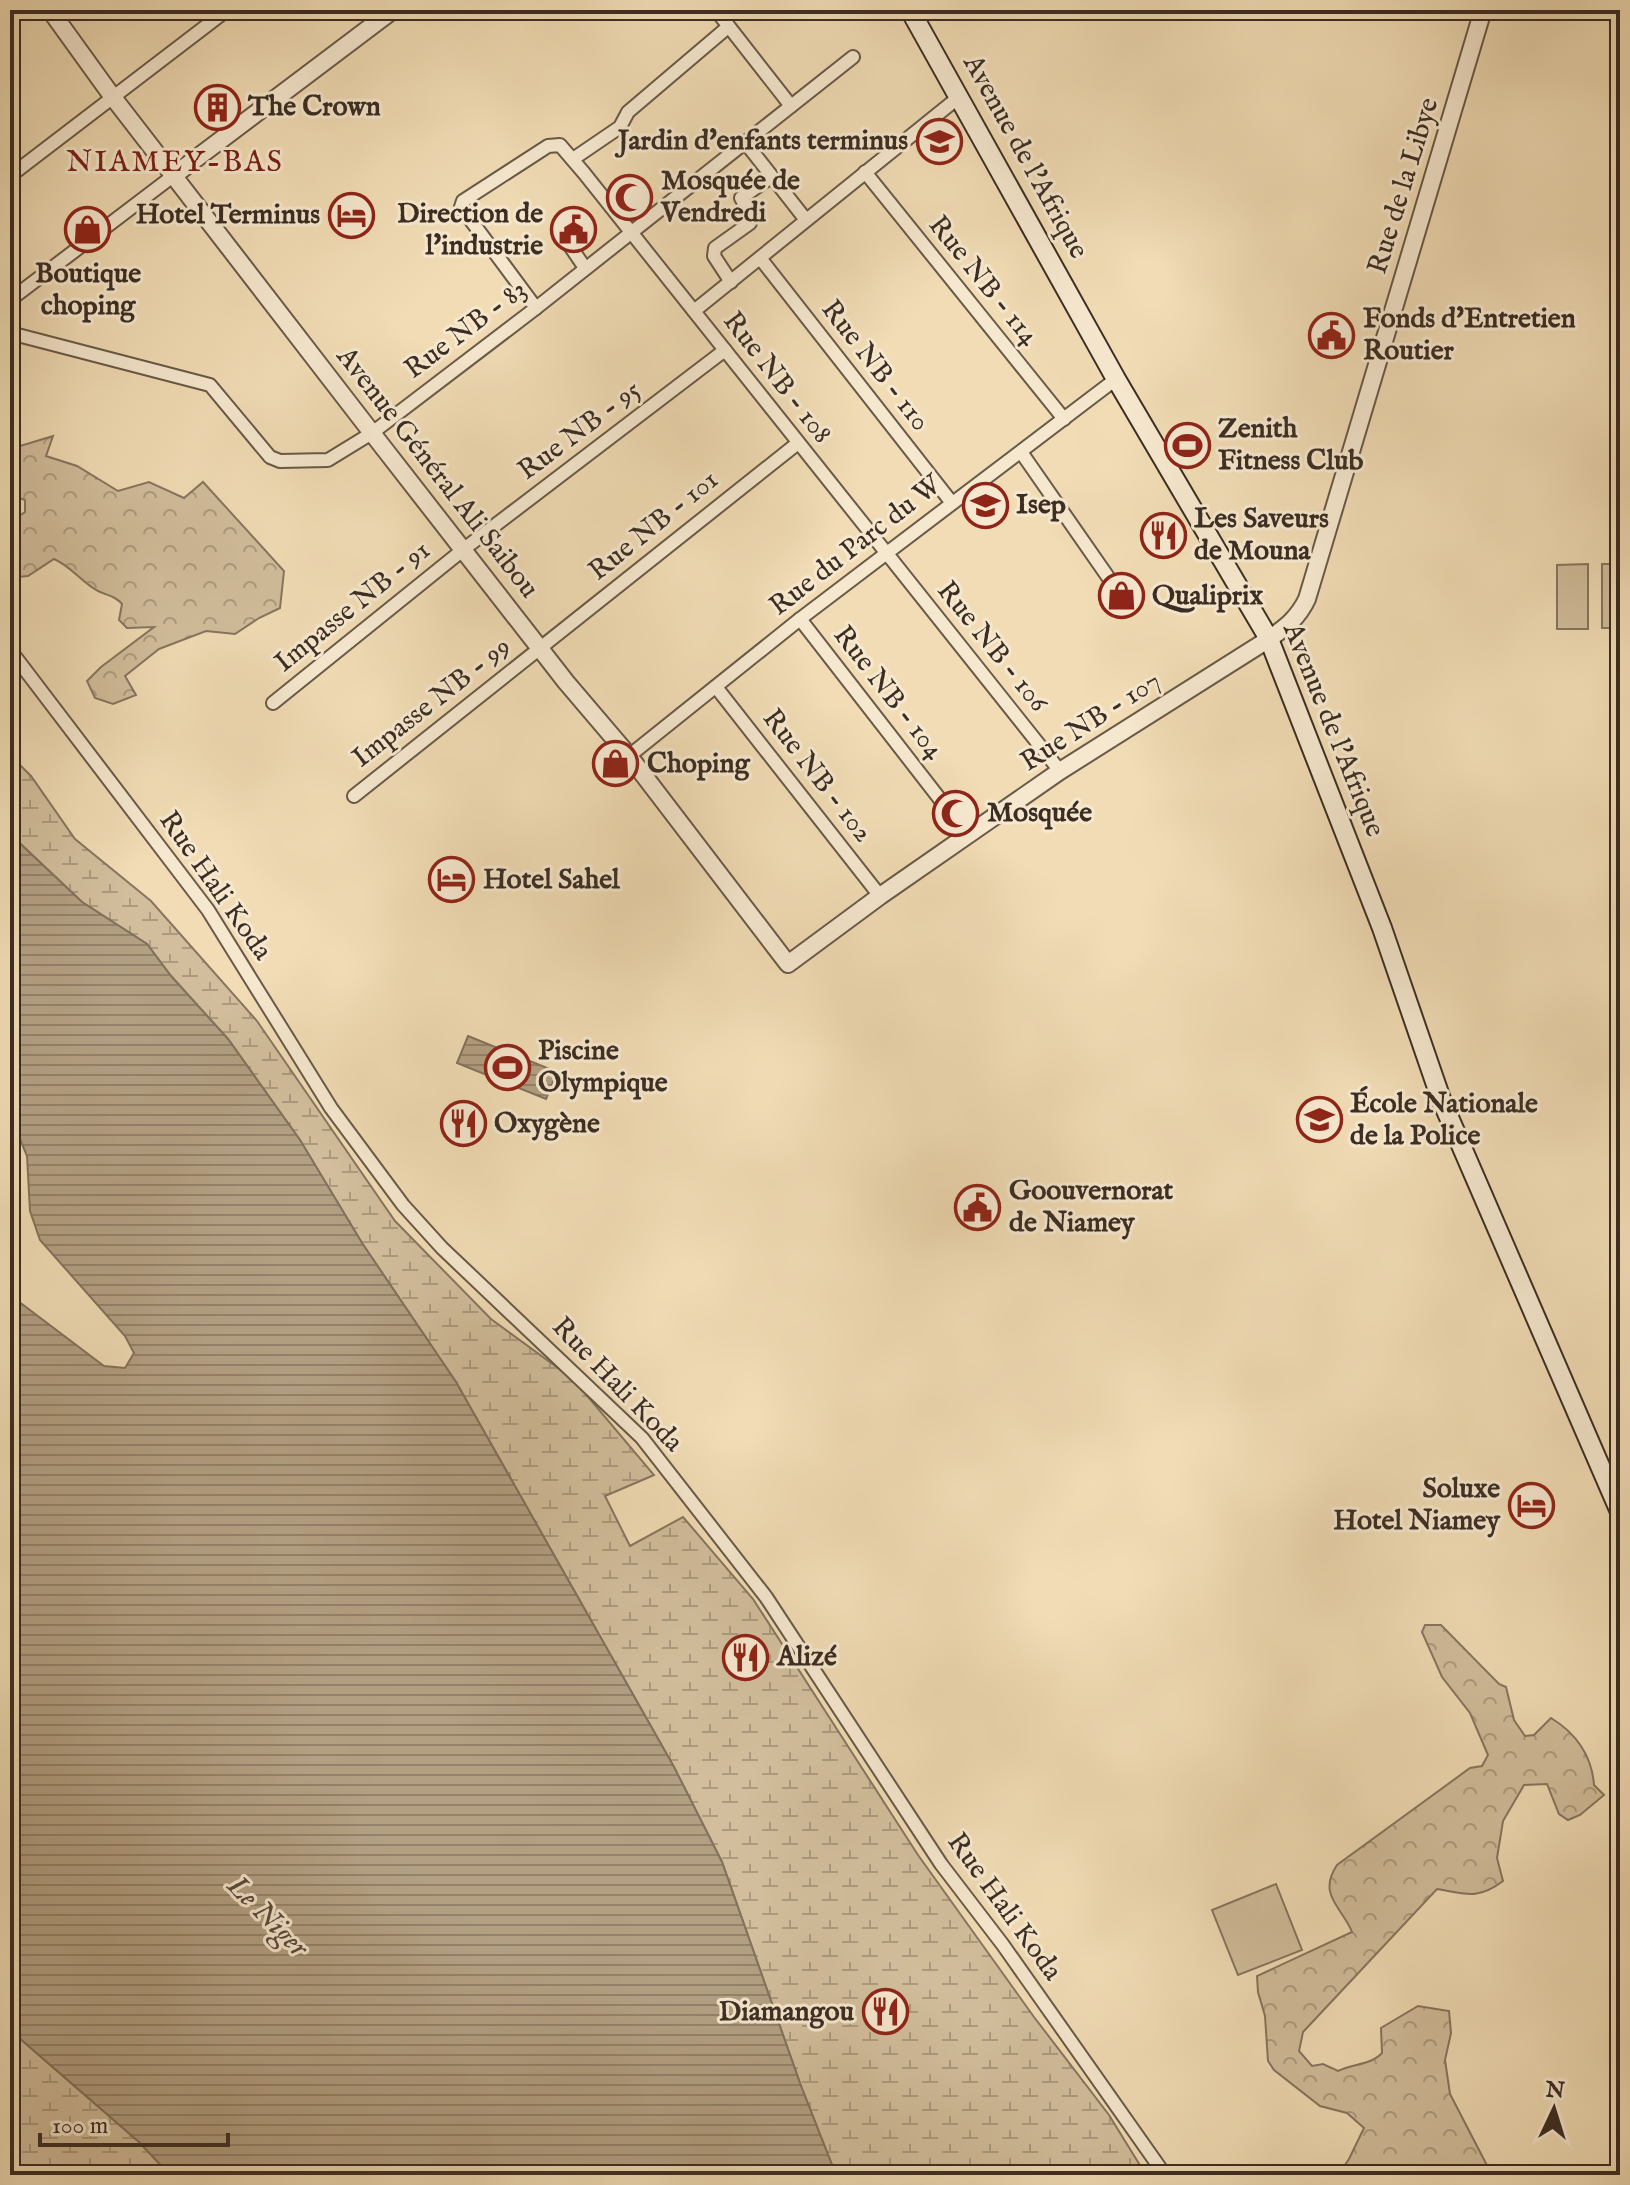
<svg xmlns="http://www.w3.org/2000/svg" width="1630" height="2185" viewBox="0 0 1630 2185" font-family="'IM FELL English',serif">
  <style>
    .forest { fill: url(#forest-crowns); stroke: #867660; stroke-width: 2 }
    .wetland { fill: url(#wetland-marsh); stroke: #867660; stroke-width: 2 }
    .pitch { fill: #d2be9c; stroke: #867660; stroke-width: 2 }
    .water { fill: url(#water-rules); stroke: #83725d; stroke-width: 2 }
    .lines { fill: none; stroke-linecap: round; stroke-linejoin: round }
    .minor-casing { stroke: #685948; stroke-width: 16 }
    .tertiary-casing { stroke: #685948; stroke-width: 20 }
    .secondary-casing { stroke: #3b2d23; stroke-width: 22 }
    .minor { stroke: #f6e8cf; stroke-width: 12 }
    .tertiary { stroke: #f6e8cf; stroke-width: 16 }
    .secondary { stroke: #f6e8cf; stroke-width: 18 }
    .labels { text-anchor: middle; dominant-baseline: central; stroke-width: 6; stroke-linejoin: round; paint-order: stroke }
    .poi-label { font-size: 28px; font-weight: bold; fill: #3b2d23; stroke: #f6e8cf; text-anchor: start }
    .street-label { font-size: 28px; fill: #3b2d23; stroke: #f6e8cf }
    .neighbourhood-label { font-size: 30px; letter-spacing: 2px; fill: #7a1f14; stroke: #f6e8cf }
    .water-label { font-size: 30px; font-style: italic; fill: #594a3b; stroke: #f6e8cf }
  </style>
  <defs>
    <pattern id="forest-crowns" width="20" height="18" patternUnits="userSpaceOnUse" patternTransform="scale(2)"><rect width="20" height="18" fill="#d2be9c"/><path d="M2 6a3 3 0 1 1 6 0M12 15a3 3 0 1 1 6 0" fill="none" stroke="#ac9b7f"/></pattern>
    <pattern id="wetland-marsh" width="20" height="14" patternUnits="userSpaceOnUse" patternTransform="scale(2)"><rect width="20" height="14" fill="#d2be9c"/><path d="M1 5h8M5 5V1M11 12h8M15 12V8" fill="none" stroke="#ac9b7f"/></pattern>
    <pattern id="water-rules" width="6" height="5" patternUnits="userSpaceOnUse" patternTransform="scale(2)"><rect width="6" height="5" fill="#b3a083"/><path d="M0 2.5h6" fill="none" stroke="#93836b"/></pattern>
  </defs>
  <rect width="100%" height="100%" fill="#f1dcb5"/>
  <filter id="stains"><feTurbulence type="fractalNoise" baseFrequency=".0025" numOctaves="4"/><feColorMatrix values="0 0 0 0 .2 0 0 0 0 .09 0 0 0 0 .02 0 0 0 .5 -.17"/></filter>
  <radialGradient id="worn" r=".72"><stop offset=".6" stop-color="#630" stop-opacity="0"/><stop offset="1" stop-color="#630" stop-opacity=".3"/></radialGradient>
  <!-- forest -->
  <g class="forest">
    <path d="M53,436L46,456L77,466L118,491L149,482L184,498L203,482L284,571L280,608L259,618L235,634L206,631L159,649L125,676L136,695L113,704L95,698L87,681L101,667L154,627L127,628L119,620L122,604C114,595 108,596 98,591C82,583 71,566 54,559L28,576L18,577L10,560V522L25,512V500L10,495V449Z"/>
    <path d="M1425,1625H1441L1499,1684L1506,1687L1514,1720L1525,1736L1534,1735L1551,1718C1576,1733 1592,1756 1594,1785L1604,1795L1580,1815L1568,1820L1559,1814L1547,1784L1524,1785L1503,1821L1497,1858L1503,1881C1478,1900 1466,1894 1437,1889L1303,2032L1299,2051L1312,2066L1323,2064L1338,2071C1352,2064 1371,2065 1382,2053L1381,2028L1418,2006L1449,2011L1451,2033L1445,2060L1450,2094L1492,2175H1338L1349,2159L1364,2128L1347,2113L1320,2106L1274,2070L1268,2061L1265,2016L1258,1992L1257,1976L1352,1932C1342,1907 1317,1895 1337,1865L1470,1768L1482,1766L1488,1755L1470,1713L1442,1677L1422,1632Z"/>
  </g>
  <!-- wetland -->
  <g class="wetland">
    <path d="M10,755L31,776L75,839L151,901L257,1021L395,1221L491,1319L573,1379L654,1475L605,1496L630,1546L683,1517L753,1599L918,1855L1034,2017L1109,2115L1146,2175H836L801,2086L722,1862L674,1767L456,1382L362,1243L300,1140L228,1039L171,976L147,944L82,902L10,834Z"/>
    <path d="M10,2030L139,2142L170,2175H10Z"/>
  </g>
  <!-- pitch -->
  <g class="pitch">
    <path d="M1588,564V629H1557V565Z"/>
    <rect x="1602" y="564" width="18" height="64"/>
    <path d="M1276,1884L1302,1950L1238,1975L1212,1910Z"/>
  </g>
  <!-- water -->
  <g class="water">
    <path d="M10,834L82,902L147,944L171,976L228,1039L300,1140L362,1243L456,1382L674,1767L722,1862L801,2086L836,2175H170L139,2142L10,2030V1295L104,1366L125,1368L134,1353L125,1336L40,1240L30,1211L27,1156L10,1115Z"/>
    <path d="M468,1036L557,1072L546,1099L457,1063Z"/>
  </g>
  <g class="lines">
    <defs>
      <g id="minor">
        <path d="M716,10L791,106"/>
        <path d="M57,19L70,10"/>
        <path d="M745,142L806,220"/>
        <path d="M573,159L620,127L628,112L728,27"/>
        <path d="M865,172L1064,419"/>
        <path d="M10,176L227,10"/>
        <path d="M564,237L585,268"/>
        <path d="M760,258L952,503"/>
        <path d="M731,282L714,256L715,248L750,223L751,215L741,198L771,177"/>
        <path d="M10,300L173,176"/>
        <path d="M536,308L461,207L463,201L548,146L560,145L584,173L1060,771"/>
        <path d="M694,311L959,97"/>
        <path d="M10,333L210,385L270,457L280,461L328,460L372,433L536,308L853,57"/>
        <path d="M1021,452L1124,600"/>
        <path d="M800,619L967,834"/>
        <path d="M10,650L208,910L331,1108L403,1205L442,1248L642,1438L766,1597L941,1864L1003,1945L1165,2175"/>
        <path d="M716,687L880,896"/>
        <path d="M273,703L464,549L725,350"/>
        <path d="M629,756L800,619L1116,379"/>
        <path d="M354,796L798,443"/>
      </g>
      <g id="tertiary">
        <path d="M50,10L112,96L372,433L566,682L629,756L788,964L880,896L1060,771L1269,639C1286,627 1298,618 1307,599L1483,10"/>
        <path d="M173,176L393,10"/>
      </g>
      <path id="secondary" d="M910,10L1116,379L1269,639L1382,928L1441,1099L1620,1512"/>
    </defs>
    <!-- minor casing -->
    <use href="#minor" class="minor-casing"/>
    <!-- tertiary casing -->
    <use href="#tertiary" class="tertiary-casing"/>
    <!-- secondary casing -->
    <use href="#secondary" class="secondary-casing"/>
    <!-- minor -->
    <use href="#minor" class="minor"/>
    <!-- tertiary -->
    <use href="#tertiary" class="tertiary"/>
    <!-- secondary -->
    <use href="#secondary" class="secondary"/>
  </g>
  <!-- icons -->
  <defs>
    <symbol id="building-ring" viewBox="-11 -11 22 22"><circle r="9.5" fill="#f6e8cf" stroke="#8f2418" stroke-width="1.5"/><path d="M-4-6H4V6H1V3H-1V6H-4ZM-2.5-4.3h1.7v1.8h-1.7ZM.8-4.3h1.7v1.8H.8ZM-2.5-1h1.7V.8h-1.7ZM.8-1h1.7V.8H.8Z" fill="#8f2418"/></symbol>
    <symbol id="school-ring" viewBox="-11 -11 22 22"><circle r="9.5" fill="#f6e8cf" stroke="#8f2418" stroke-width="1.5"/><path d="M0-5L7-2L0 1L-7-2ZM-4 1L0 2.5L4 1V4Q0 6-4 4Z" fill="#8f2418"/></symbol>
    <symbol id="mosque-ring" viewBox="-11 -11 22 22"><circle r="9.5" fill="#f6e8cf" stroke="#8f2418" stroke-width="1.5"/><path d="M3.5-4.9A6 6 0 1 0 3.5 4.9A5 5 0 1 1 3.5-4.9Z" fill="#8f2418"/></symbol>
    <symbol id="hotel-ring" viewBox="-11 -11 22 22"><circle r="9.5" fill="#f6e8cf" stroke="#8f2418" stroke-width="1.5"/><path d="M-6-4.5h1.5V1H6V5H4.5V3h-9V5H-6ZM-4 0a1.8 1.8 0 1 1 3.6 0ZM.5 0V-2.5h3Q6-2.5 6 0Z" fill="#8f2418"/></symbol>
    <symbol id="shop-ring" viewBox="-11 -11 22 22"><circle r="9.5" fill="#f6e8cf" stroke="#8f2418" stroke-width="1.5"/><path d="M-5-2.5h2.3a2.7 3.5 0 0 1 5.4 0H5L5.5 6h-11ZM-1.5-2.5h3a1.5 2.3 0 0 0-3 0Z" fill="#8f2418"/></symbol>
    <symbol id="civic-ring" viewBox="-11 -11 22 22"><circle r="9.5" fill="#f6e8cf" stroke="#8f2418" stroke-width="1.5"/><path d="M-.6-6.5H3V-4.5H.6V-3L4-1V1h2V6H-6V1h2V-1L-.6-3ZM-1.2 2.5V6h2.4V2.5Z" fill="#8f2418"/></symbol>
    <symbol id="stadium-ring" viewBox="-11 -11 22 22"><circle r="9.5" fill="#f6e8cf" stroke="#8f2418" stroke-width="1.5"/><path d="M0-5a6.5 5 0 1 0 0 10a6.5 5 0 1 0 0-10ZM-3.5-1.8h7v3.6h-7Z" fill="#8f2418"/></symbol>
    <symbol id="university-ring" viewBox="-11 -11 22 22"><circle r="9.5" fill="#f6e8cf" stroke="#8f2418" stroke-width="1.5"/><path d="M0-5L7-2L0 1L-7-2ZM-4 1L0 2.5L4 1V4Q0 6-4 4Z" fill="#8f2418"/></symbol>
    <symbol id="restaurant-ring" viewBox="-11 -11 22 22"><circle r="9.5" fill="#f6e8cf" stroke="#8f2418" stroke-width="1.5"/><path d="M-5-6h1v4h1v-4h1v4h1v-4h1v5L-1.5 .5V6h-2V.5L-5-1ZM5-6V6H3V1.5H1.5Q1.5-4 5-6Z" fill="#8f2418"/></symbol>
  </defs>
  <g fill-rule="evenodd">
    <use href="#building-ring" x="192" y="82" width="51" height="51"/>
    <use href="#school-ring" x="914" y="116" width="51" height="51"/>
    <use href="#mosque-ring" x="604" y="172" width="51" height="51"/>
    <use href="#hotel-ring" x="326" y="190" width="51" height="51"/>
    <use href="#shop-ring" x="62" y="204" width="51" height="51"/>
    <use href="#civic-ring" x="548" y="204" width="51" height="51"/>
    <use href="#civic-ring" x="1306" y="310" width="51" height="51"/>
    <use href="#stadium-ring" x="1162" y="420" width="51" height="51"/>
    <use href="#university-ring" x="960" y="480" width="51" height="51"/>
    <use href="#restaurant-ring" x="1138" y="510" width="51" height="51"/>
    <use href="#shop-ring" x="1096" y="570" width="51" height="51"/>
    <use href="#shop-ring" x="590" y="738" width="51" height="51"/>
    <use href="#mosque-ring" x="930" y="788" width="51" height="51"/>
    <use href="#hotel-ring" x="426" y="854" width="51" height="51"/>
    <use href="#stadium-ring" x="482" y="1042" width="51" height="51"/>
    <use href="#university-ring" x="1294" y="1094" width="51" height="51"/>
    <use href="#restaurant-ring" x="438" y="1098" width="51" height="51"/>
    <use href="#civic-ring" x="952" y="1182" width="51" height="51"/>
    <use href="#hotel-ring" x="1506" y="1480" width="51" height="51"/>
    <use href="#restaurant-ring" x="720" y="1632" width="51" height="51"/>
    <use href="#restaurant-ring" x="860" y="1986" width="51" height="51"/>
  </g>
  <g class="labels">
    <!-- poi labels -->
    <g class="poi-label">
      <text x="248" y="107">The Crown</text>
      <text x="908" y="141" text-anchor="end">Jardin d'enfants terminus</text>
      <text x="661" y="181">Mosquée de<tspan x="661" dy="32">Vendredi</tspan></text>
      <text x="543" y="214" text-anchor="end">Direction de<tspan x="543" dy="32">l'industrie</tspan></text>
      <text x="320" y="215" text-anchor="end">Hotel Terminus</text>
      <text x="88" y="274" text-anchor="middle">Boutique<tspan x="88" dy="32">choping</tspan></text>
      <text x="1363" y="319">Fonds d'Entretien<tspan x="1363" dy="32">Routier</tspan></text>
      <text x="1218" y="429">Zenith<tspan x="1218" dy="32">Fitness Club</tspan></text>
      <text x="1016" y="505">Isep</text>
      <text x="1194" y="519">Les Saveurs<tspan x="1194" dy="32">de Mouna</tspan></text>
      <text x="1152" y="596">Qualiprix</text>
      <text x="647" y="764">Choping</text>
      <text x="987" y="813">Mosquée</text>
      <text x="483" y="880">Hotel Sahel</text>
      <text x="538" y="1051">Piscine<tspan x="538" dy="32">Olympique</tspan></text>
      <text x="1350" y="1104">École Nationale<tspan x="1350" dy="32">de la Police</tspan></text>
      <text x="494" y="1124">Oxygène</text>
      <text x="1009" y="1191">Goouvernorat<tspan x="1009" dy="32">de Niamey</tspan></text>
      <text x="1500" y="1489" text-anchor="end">Soluxe<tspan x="1500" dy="32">Hotel Niamey</tspan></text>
      <text x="777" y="1657">Alizé</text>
      <text x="854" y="2012" text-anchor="end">Diamangou</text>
    </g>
    <!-- street labels -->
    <g class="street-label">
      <text transform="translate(1025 157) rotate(61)">Avenue de l'Afrique</text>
      <text transform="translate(1404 186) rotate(-73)">Rue de la Libye</text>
      <text transform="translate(983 281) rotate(51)">Rue NB - 114</text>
      <text transform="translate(466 330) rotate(-37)">Rue NB - 83</text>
      <text transform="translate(875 366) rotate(52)">Rue NB - 110</text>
      <text transform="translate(777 378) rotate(52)">Rue NB - 108</text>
      <text transform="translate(580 431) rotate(-37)">Rue NB - 95</text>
      <text transform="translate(437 473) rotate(52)">Avenue Général Ali Saibou</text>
      <text transform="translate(654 526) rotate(-39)">Rue NB - 101</text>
      <text transform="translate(856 546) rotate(-38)">Rue du Parc du W</text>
      <text transform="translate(353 607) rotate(-39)">Impasse NB - 91</text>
      <text transform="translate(992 647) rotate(51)">Rue NB - 106</text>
      <text transform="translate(888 693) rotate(52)">Rue NB - 104</text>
      <text transform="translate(432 703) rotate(-38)">Impasse NB - 99</text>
      <text transform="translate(1091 722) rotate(-33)">Rue NB - 107</text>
      <text transform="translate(1333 730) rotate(68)">Avenue de l'Afrique</text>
      <text transform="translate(817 776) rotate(52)">Rue NB - 102</text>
      <text transform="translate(215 886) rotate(55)">Rue Hali Koda</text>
      <text transform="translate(617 1385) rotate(46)">Rue Hali Koda</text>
      <text transform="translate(1004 1907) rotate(54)">Rue Hali Koda</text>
    </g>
    <!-- neighbourhood labels -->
    <g class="neighbourhood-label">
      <text x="175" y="163">NIAMEY-BAS</text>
    </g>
    <!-- water labels -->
    <g class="water-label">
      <text transform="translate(267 1917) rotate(45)">Le Niger</text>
    </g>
  </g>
  <!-- margin -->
  <rect width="1630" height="2185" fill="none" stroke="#f1dcb5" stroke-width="40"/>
  <rect x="12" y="12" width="1606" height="2161" fill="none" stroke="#3b2d23" stroke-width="4"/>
  <rect x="20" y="20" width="1590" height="2145" fill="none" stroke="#3b2d23" stroke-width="2"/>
  <!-- north arrow -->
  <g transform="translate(1554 2109) rotate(4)" stroke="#f6e8cf" stroke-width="6" paint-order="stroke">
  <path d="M0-6L14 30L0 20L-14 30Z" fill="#3b2d23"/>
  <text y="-12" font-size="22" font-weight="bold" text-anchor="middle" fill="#3b2d23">N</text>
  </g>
  <!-- scale -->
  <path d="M40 2133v12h188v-12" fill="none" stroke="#3b2d23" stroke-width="4"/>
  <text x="52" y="2133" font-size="24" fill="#3b2d23" stroke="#f6e8cf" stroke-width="6" paint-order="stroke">100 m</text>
  <rect width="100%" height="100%" filter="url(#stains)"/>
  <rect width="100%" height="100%" fill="url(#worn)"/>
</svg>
